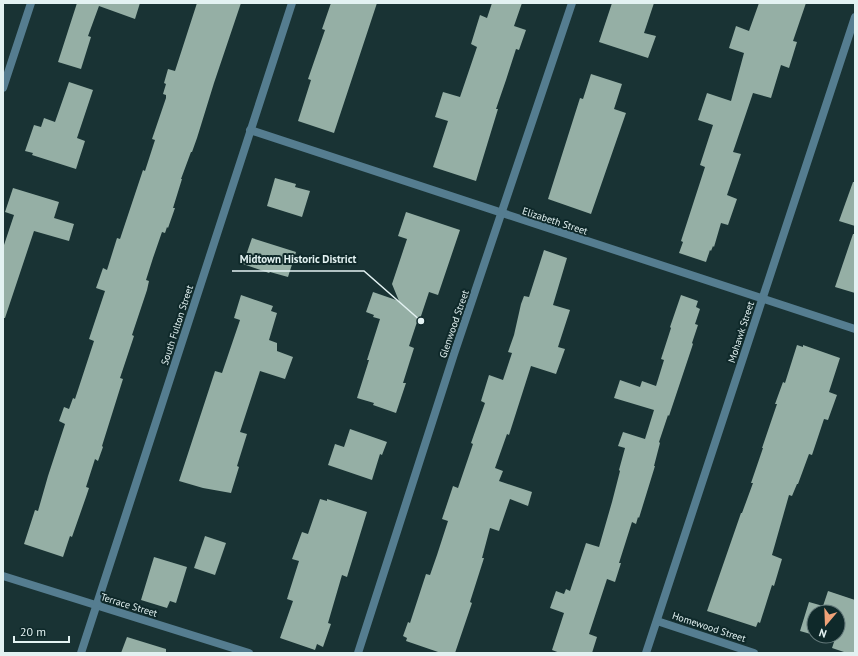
<svg xmlns="http://www.w3.org/2000/svg" width="858" height="656" viewBox="0 0 858 656" font-family="'PT Sans',sans-serif">
  <style>
    .building { fill: #95afa5 }
    .lines { fill: none; stroke-linecap: round; stroke-linejoin: round }
    .street { stroke: #557d90; stroke-width: 8 }
    .labels { text-anchor: middle; dominant-baseline: central; stroke-width: 4; stroke-linejoin: round; paint-order: stroke }
    .street-label { font-size: 10px; fill: #e3f2f2; stroke: #0f292a }
    .leader { fill: none; stroke: #e3f2f2; stroke-width: 1.5 }
    .callout-dot { fill: #e3f2f2; stroke: #0f292a; stroke-width: 1.5 }
    .callout-label { font-size: 11px; text-anchor: middle; font-weight: bold; fill: #e3f2f2; stroke: #0f292a; stroke-width: 4; stroke-linejoin: round; paint-order: stroke }
  </style>
  <rect width="100%" height="100%" fill="#193334"/>
  <!-- building -->
  <g class="building">
    <path d="M77,3H140L135,19L99,6L88,36L91,37L81,69L58,62Z"/>
    <path d="M197,3H241L214,83L197,138L192,152H191L181,179H182L173,208H175L168,228L167,227L165,233L162,232L153,258L146,280L149,281L147,290L132,335L134,336L120,378L123,379L102,446L103,447L98,461L95,459L86,487L89,488L86,497L72,537L70,536L63,557L24,544L35,510L38,511L48,476L65,424L59,421L64,407L69,409L73,398L75,399L94,341L89,339L105,291L96,288L103,268L107,270L117,238L120,239L143,170L145,171L155,140L152,139L166,98V95L163,94L166,84L164,83L168,69L175,71Z"/>
    <path d="M331,3H377L334,133L298,121L311,80L308,79L325,30L322,29Z"/>
    <path d="M492,3H522L514,26L526,30L519,50L516,49L506,80L496,109H498L476,181L433,167L448,121L435,117L443,92L460,97L477,47L471,44L480,15L487,18Z"/>
    <path d="M612,3H654L644,33L656,36L648,58L599,42Z"/>
    <path d="M759,3H806L793,41L797,42L789,68L781,65L771,98L753,93L733,152L741,154L727,195L737,199L728,225L721,223L714,247L713,246L711,251L710,250L706,262L679,253L683,242L681,241L705,167L700,165L713,125L698,120L707,93L731,101L744,53L729,48L736,26L749,31Z"/>
    <path d="M591,74L622,84L614,109L626,113L591,214L548,199L580,98L583,99Z"/>
    <path d="M69,82L93,90L77,138L85,141L76,169L32,155L33,153L25,151L34,125L41,127L44,118L55,122Z"/>
    <path d="M275,178L296,184L295,187L310,191L302,217L267,206Z"/>
    <path d="M853,182H855V226L839,221Z"/>
    <path d="M13,188L59,202L54,218L74,224L69,241L34,231L5,318H3V248L14,215L5,212Z"/>
    <path d="M406,212L460,230L438,295L429,292L420,319H418L409,346L414,348L403,383H406L396,413L373,405L374,403L357,398L369,360H367L380,319L373,317L374,315L366,312L373,292L399,301L392,284L407,239L398,236Z"/>
    <path d="M853,234H855V293L835,287Z"/>
    <path d="M252,238L296,252L288,277L270,272L269,273L243,264Z"/>
    <path d="M544,250L567,258L553,305L570,310L558,347L565,349L556,374L531,366L509,435L507,434L495,468L503,471L499,481L532,492L528,506L510,499L499,531L490,528L482,558H484L470,602L472,603L455,653H441L406,641L407,638L403,636L408,622L410,623L426,574L430,575L437,555L448,521L442,519L453,486L458,488L473,444L471,443L485,403L481,401L489,375L503,380L512,353L508,352L514,335L521,304L524,296L529,297Z"/>
    <path d="M241,295L273,306L271,311L277,313L269,340L277,343V351L293,357L285,379L260,371L240,432L247,434L237,466L239,467L231,493L203,488L179,481L215,371L222,373L240,320L234,318Z"/>
    <path d="M681,295L698,301L696,307L700,309L695,324L698,325L692,343L693,344L669,416L668,415L659,442L660,443L654,466H655L639,518L638,517L636,524L632,522L619,563H621L615,582L607,579L589,634L597,637L592,653H560L552,650L564,613L550,608L556,591L564,594L566,589L570,591L586,543L599,547L612,502L620,471L619,470L625,448L618,446L623,432L645,439L654,410L614,398L620,380L640,387L642,381L656,386L664,360L661,359L671,328L670,327Z"/>
    <path d="M797,345L803,347V345L840,358L829,392L837,395L828,420L824,419L812,455L809,454L798,484H797L792,496L789,495L772,555L782,559L774,586L772,585L760,623L758,622L756,627L707,611L741,513H742L753,483H751L763,448H762L777,404H775L783,382L785,383Z"/>
    <path d="M350,429L387,442L382,455L380,454L372,480L328,465L335,444L344,447Z"/>
    <path d="M320,499L327,501V499L367,512L347,577L342,575L328,623L331,624L323,647L317,644L315,650L280,638L293,601L287,599L299,561L292,559L302,532L308,534Z"/>
    <path d="M205,536L226,543L215,575L194,568Z"/>
    <path d="M154,557L187,567L176,603L170,601L167,608L141,600Z"/>
    <path d="M828,591L855,600V653H847L832,648L834,642L817,636H838V612H814V635L800,631L809,602L823,606Z"/>
    <path d="M127,637L166,649V653H121Z"/>
  </g>
  <g class="lines">
    <!-- street -->
    <g class="street">
      <path d="M3,88L31,3"/>
      <path d="M250,130L855,329"/>
      <path d="M3,576L249,653"/>
      <path d="M657,621L754,653"/>
      <path d="M81,653L292,3"/>
      <path d="M358,653L454,354L572,3"/>
      <path d="M646,653L855,17"/>
    </g>
  </g>
  <g class="labels">
    <!-- street labels -->
    <g class="street-label">
      <text transform="translate(555 221) rotate(18)">Elizabeth Street</text>
      <text transform="translate(454 324) rotate(-71)">Glenwood Street</text>
      <text transform="translate(177 325) rotate(-72)">South Fulton Street</text>
      <text transform="translate(741 332) rotate(-72)">Mohawk Street</text>
      <text transform="translate(129 605) rotate(17)">Terrace Street</text>
      <text transform="translate(709 627) rotate(18)">Homewood Street</text>
    </g>
  </g>
  <!-- callouts -->
  <path class="leader" d="M421 321L364 271H232"/>
  <circle class="callout-dot" cx="421" cy="321" r="4"/>
  <g class="callout-label">
    <text x="298" y="263">Midtown Historic District</text>
  </g>
  <!-- border -->
  <rect width="858" height="656" fill="none" stroke="#e3f2f2" stroke-width="8"/>
  <!-- north arrow -->
  <g transform="translate(826 624) rotate(199)"><circle r="19" fill="#0f292a" stroke="#64797a"/>
  <path d="M0-3L7 15L0 10L-7 15Z" fill="#f0a278"/>
  <text y="-6" font-size="11" font-weight="bold" text-anchor="middle" fill="#e3f2f2">N</text>
  </g>
  <!-- scale -->
  <path d="M14 636v6h55v-6" fill="none" stroke="#e3f2f2" stroke-width="2"/>
  <text x="20" y="636" font-size="12" fill="#e3f2f2" stroke="#0f292a" stroke-width="3" paint-order="stroke">20 m</text>
</svg>
